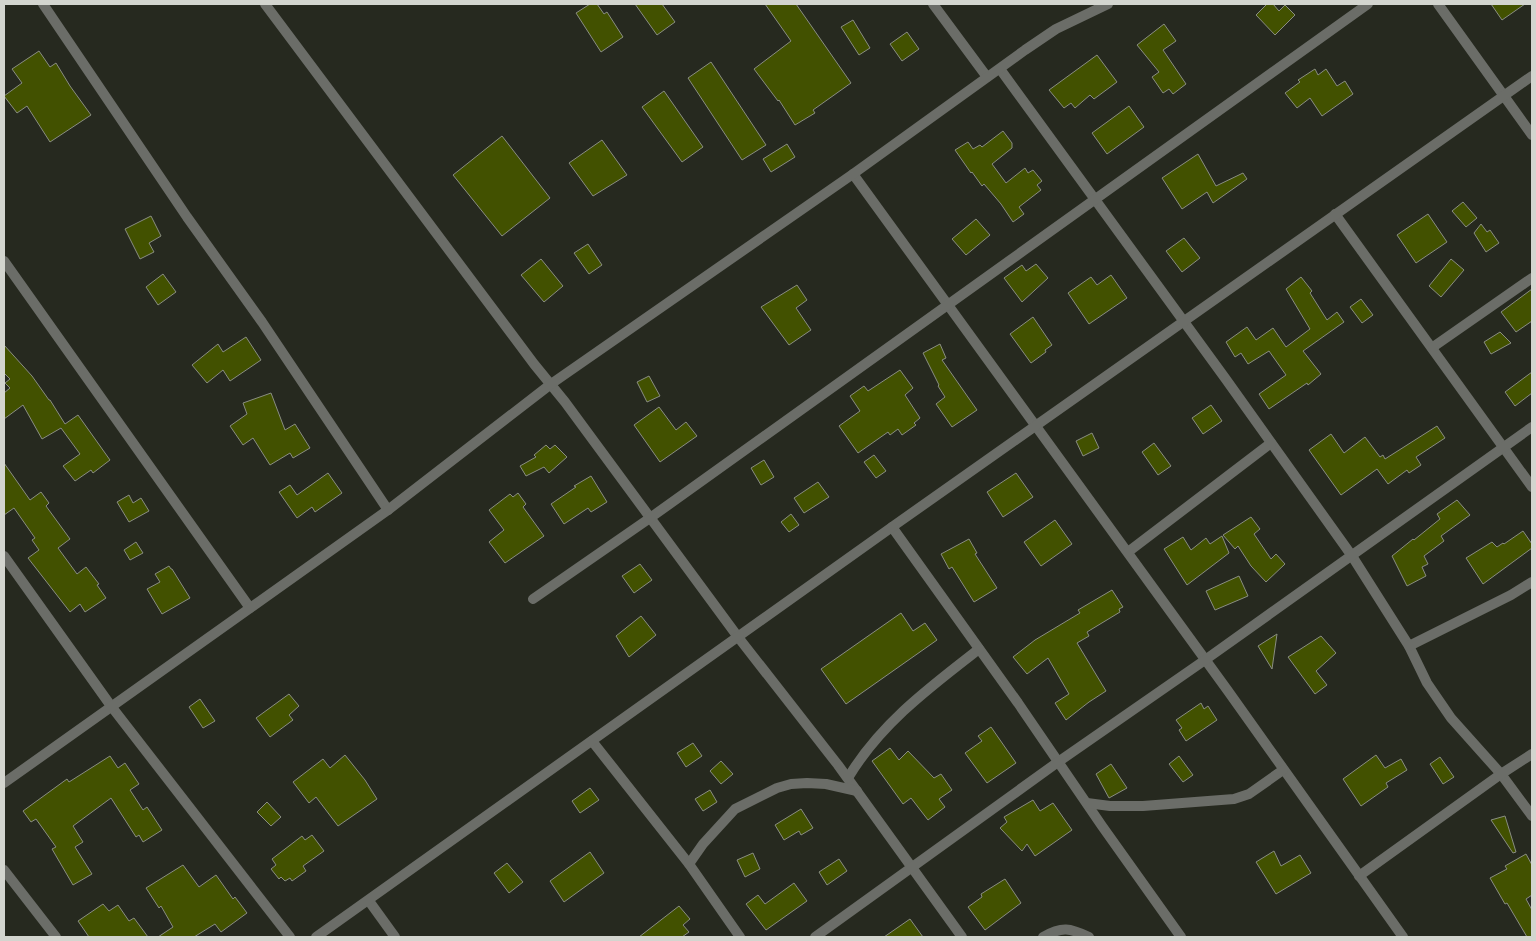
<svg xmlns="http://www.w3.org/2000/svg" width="1536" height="941" viewBox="0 0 1536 941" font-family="Helvetica,sans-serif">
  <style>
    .building { fill: #425100; stroke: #898d82 }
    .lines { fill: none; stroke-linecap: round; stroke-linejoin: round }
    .street { stroke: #6b6d68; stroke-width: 10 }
  </style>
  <rect width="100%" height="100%" fill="#26291f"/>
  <!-- building -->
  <g class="building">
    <path d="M590,4H597L604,14L607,12L623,37L601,52L576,13Z"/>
    <path d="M635,4H662L675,22L657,35Z"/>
    <path d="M765,4H796L851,83L813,110L815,113L795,125L779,100L778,101L754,69L791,41Z"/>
    <path d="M1267,4H1273L1279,11L1285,5L1295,15L1275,35L1256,15Z"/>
    <path d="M1491,4H1525L1502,20Z"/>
    <path d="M853,20L870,48L859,55L841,27Z"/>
    <path d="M1164,24L1176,41L1163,50L1186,84L1173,94L1169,89L1163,93L1152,77L1159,72L1137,45Z"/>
    <path d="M907,32L919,49L902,61L890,44Z"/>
    <path d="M39,51L50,67L56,63L70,86L91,115L50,142L27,106L17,113L4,96L22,83L12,69Z"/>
    <path d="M1097,55L1117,82L1094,99L1090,95L1075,108L1071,103L1064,108L1049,90Z"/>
    <path d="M711,62L766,145L742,160L688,78Z"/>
    <path d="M1315,69L1318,75L1326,69L1337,86L1345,81L1353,94L1322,116L1310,98L1297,108L1285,93L1300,82L1298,80Z"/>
    <path d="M664,91L703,147L682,162L642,107Z"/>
    <path d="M1129,106L1144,127L1107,154L1092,133Z"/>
    <path d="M1003,131L1012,143V148L992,164L1006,183L1025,168L1028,173L1033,170L1042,181L1037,185L1041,190L1019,207L1024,214L1013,222L1001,204L984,184L982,186L972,172L971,173L955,150L968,142L973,149L980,145L982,147Z"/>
    <path d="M502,136L550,198L502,236L453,175Z"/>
    <path d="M602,140L627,175L593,196L569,163Z"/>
    <path d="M787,144L795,157L771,172L763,159Z"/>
    <path d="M1198,154L1216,186L1243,173L1247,179L1213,203L1207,192L1182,209L1162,178Z"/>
    <path d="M1463,202L1477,218L1466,227L1452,211Z"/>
    <path d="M1428,214L1447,242L1416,263L1397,235Z"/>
    <path d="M151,216L161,236L149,243L154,252L140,259L125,229Z"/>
    <path d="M976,219L990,235L966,255L952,239Z"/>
    <path d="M1481,224L1487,232L1490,230L1499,243L1486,252L1474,233Z"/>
    <path d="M1184,238L1200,258L1182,272L1166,251Z"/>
    <path d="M588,244L602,265L589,274L574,253Z"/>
    <path d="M541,259L563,286L544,302L521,275Z"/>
    <path d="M1451,259L1464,270L1441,297L1429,286Z"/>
    <path d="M1036,264L1048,278L1022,302L1004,278L1022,265L1026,271Z"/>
    <path d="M163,274L176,292L158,305L146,287Z"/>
    <path d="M1111,275L1127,298L1089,324L1068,293L1091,277L1097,285Z"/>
    <path d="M1301,277L1312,291L1310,293L1327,320L1337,312L1344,322L1303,351L1321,374L1308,385L1307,383L1269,409L1259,394L1286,375L1269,351L1248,364L1241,353L1235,357L1226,342L1247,327L1256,340L1273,328L1286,347L1310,329L1286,289Z"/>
    <path d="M797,285L807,300L796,308L811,330L789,345L761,307Z"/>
    <path d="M1532,289V321L1516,332L1501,312Z"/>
    <path d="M1361,299L1373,315L1362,323L1350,307Z"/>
    <path d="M1033,317L1052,345L1045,350L1046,352L1031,363L1010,334Z"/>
    <path d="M1500,332L1511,343L1491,354L1484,342Z"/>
    <path d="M246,337L261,360L230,381L223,370L207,383L192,365L218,344L223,352Z"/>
    <path d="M940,344L946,358L942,360L977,410L952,427L936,404L945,397L938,386L939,385L923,353Z"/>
    <path d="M4,345L32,376L49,400H50L65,424L78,415L110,460L93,473L91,470L75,481L63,466L80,454L61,428L42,439L23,405L4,419V393L10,388L5,383L10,379L4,373Z"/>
    <path d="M900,370L913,388L905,395L920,418L914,423L916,425L902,435L898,429L890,435L888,432L858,453L839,426L860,411L850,396L864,386L868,391Z"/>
    <path d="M1532,372V393L1515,406L1505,392Z"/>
    <path d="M649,376L660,396L647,402L637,382Z"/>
    <path d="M271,393L285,430L295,424L310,448L293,458L290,453L270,465L253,438L243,445L230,426L247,414L243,403Z"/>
    <path d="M1211,405L1222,421L1203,434L1192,418Z"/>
    <path d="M659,407L676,430L686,422L697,436L660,462L634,425Z"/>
    <path d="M1437,426L1445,438L1416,457L1421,465L1409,473L1407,470L1388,484L1377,469L1341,495L1309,450L1331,434L1344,453L1365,437L1380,457L1383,455L1385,459Z"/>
    <path d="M1092,433L1099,448L1083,456L1076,441Z"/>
    <path d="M1154,443L1171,466L1158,475L1142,452Z"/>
    <path d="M546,445L550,449L555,445L567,457L549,473L544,467L526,476L520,466L536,457L534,455Z"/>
    <path d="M874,455L886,471L876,478L864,462Z"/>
    <path d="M764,460L774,477L761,485L751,468Z"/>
    <path d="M4,463L30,500L41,492L49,503L46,506L70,539L58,548L77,574L86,567L99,584L97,585L106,598L85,612L80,604L70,612L28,558L39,550L32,540L35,538L14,508L4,515Z"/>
    <path d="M328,473L342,493L315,512L312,507L297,518L279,492L290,485L297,495Z"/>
    <path d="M1016,473L1033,497L1003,517L987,492Z"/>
    <path d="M591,476L607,502L591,512L588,508L564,524L551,504L576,487L574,486Z"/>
    <path d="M818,482L829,497L804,513L794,498Z"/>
    <path d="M518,493L526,504L523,507L544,536L505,563L489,542L504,530L489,510L510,494L513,497Z"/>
    <path d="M129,495L133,503L141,498L149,511L129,522L117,502Z"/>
    <path d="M1457,500L1470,515L1441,536L1444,541L1424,556L1428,564L1422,567L1426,576L1407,586L1392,556L1413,539L1414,540L1440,519L1437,514Z"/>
    <path d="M791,514L799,525L789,532L781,522Z"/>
    <path d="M1251,517L1260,529L1254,534L1271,559L1276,554L1285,564L1266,582L1251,566L1238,546L1235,549L1223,535Z"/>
    <path d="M1055,520L1072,544L1041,566L1024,542Z"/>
    <path d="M1523,531L1532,544V548L1483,584L1466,558L1492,542L1497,547L1503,543L1504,544Z"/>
    <path d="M1222,536L1229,553L1187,585L1164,549L1183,537L1191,550L1206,538L1210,544Z"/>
    <path d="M969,539L977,553L975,554L997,588L974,602L952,567L949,569L941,554Z"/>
    <path d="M136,542L143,553L130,560L124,550Z"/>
    <path d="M640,564L652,580L634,593L622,576Z"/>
    <path d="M169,566L171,569H172L190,598L162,614L147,589L160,582L155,574Z"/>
    <path d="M1239,576L1248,596L1215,610L1206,591Z"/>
    <path d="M1112,590L1123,607L1119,609L1120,612L1087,632L1089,636L1077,643L1106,691L1089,702L1066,720L1055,703L1069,694L1048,658L1027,674L1013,657L1035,640L1080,613L1078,610Z"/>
    <path d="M901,613L913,631L925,623L937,640L846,704L821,669Z"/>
    <path d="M641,616L656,635L629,657L616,636Z"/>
    <path d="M1277,634L1272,669L1258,646Z"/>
    <path d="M1321,636L1336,653L1316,671L1327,685L1315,694L1288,657Z"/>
    <path d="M289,694L299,706L289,715L293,720L270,737L256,718Z"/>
    <path d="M200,699L215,721L203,728L189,707Z"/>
    <path d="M1201,703L1204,709L1208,706L1217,720L1186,741L1179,730L1182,728L1176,720Z"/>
    <path d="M991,727L1016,763L987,783L965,753L982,741L978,736Z"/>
    <path d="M693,743L702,756L686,767L677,753Z"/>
    <path d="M890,748L899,760L908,751L934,778L941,774L952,790L939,799L945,807L928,820L911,798L903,804L872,761Z"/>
    <path d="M345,755L365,780L377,799L338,826L316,797L309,803L293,782L323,759L330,768Z"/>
    <path d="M1376,755L1385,768L1401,759L1407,770L1386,783L1388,787L1361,806L1343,779Z"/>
    <path d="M110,756L118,768L125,763L139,784L130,790L143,810L147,807L162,830L143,842L139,835L136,837L111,798L73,826L83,842L75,847L92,874L73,885L52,849L56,847L36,819L31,822L23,811L67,779L69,782Z"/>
    <path d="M1179,756L1193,775L1183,782L1169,764Z"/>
    <path d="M1440,757L1454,777L1443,784L1430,764Z"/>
    <path d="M721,761L733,774L721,784L710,771Z"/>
    <path d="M1111,764L1127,788L1109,798L1096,774Z"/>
    <path d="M590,788L599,800L580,813L572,801Z"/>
    <path d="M710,790L717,802L703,811L695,799Z"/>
    <path d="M1033,800L1040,811L1053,803L1072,830L1035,856L1027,844L1022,851L1000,828L1007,822L1004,817Z"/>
    <path d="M267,802L281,817L271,826L257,812Z"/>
    <path d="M801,809L813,828L801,835L799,831L784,840L775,825Z"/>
    <path d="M1505,816L1516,852L1513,853L1491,820Z"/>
    <path d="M312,835L324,851L303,866L306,871L292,881L290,878L285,881L281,877L279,879L271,869L276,865L272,859L302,836L305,840Z"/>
    <path d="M1274,851L1281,866L1300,855L1311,873L1276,894L1256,862Z"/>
    <path d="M590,852L604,873L564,902L550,881Z"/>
    <path d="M753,853L760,869L745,877L737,860Z"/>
    <path d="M1526,854L1532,865V895L1526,899L1532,910V937H1527L1507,903L1505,904L1490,878L1507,869L1505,866Z"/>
    <path d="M839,859L847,871L827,885L819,872Z"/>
    <path d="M507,863L523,882L509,893L494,873Z"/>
    <path d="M183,865L199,887L216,875L233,899L235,897L247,913L221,932L215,924L194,937H158L173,927L161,906L159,908L146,888Z"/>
    <path d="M1005,879L1021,903L985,930L968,907L982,897L981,894Z"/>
    <path d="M794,883L807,901L766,930L746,904L758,895L765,904Z"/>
    <path d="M103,904L109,911L118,905L129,921L134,918L148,937H89L78,921Z"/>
    <path d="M679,906L690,919L683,925L689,932L682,937H639Z"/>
    <path d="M910,919L923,937H884Z"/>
  </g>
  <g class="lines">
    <!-- street -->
    <g class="street">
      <path d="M43,4L187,217L262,322L388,510"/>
      <path d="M265,4L534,364L565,402L738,637L838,765L962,937"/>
      <path d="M933,4L987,77"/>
      <path d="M1438,4L1532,135"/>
      <path d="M1000,69L1225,378L1352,556L1409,646L1427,683L1451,718L1501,774L1532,816"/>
      <path d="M853,174L1228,691L1403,937"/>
      <path d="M1335,214L1532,487"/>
      <path d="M4,261L250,608"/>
      <path d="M1433,347L1532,278"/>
      <path d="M892,527L1018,703L1102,826L1181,937"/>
      <path d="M1128,552L1271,443"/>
      <path d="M4,556L111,706L290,937"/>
      <path d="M533,599L650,518L1368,4"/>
      <path d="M1409,646L1511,595L1532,582"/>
      <path d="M592,741L689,864L740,937"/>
      <path d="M848,778C880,724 930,687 979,649"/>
      <path d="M4,783L388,510L551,384L853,174L1025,50L1056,29L1108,4"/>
      <path d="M1087,803L1110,806H1143L1234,799L1249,794L1283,770"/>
      <path d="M689,864L703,844L735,809L777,788L791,784L807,783L826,784L857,791"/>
      <path d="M4,870L56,937"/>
      <path d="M1359,876L1501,774L1532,754"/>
      <path d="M369,901L395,937"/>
      <path d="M316,937L892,527L1532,76"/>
      <path d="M815,937L1058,762L1205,660L1532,427"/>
      <path d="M1043,937C1062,926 1070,928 1089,937"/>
    </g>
  </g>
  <!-- border -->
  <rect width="1536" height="941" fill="none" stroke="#d3d5cf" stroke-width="10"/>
</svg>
